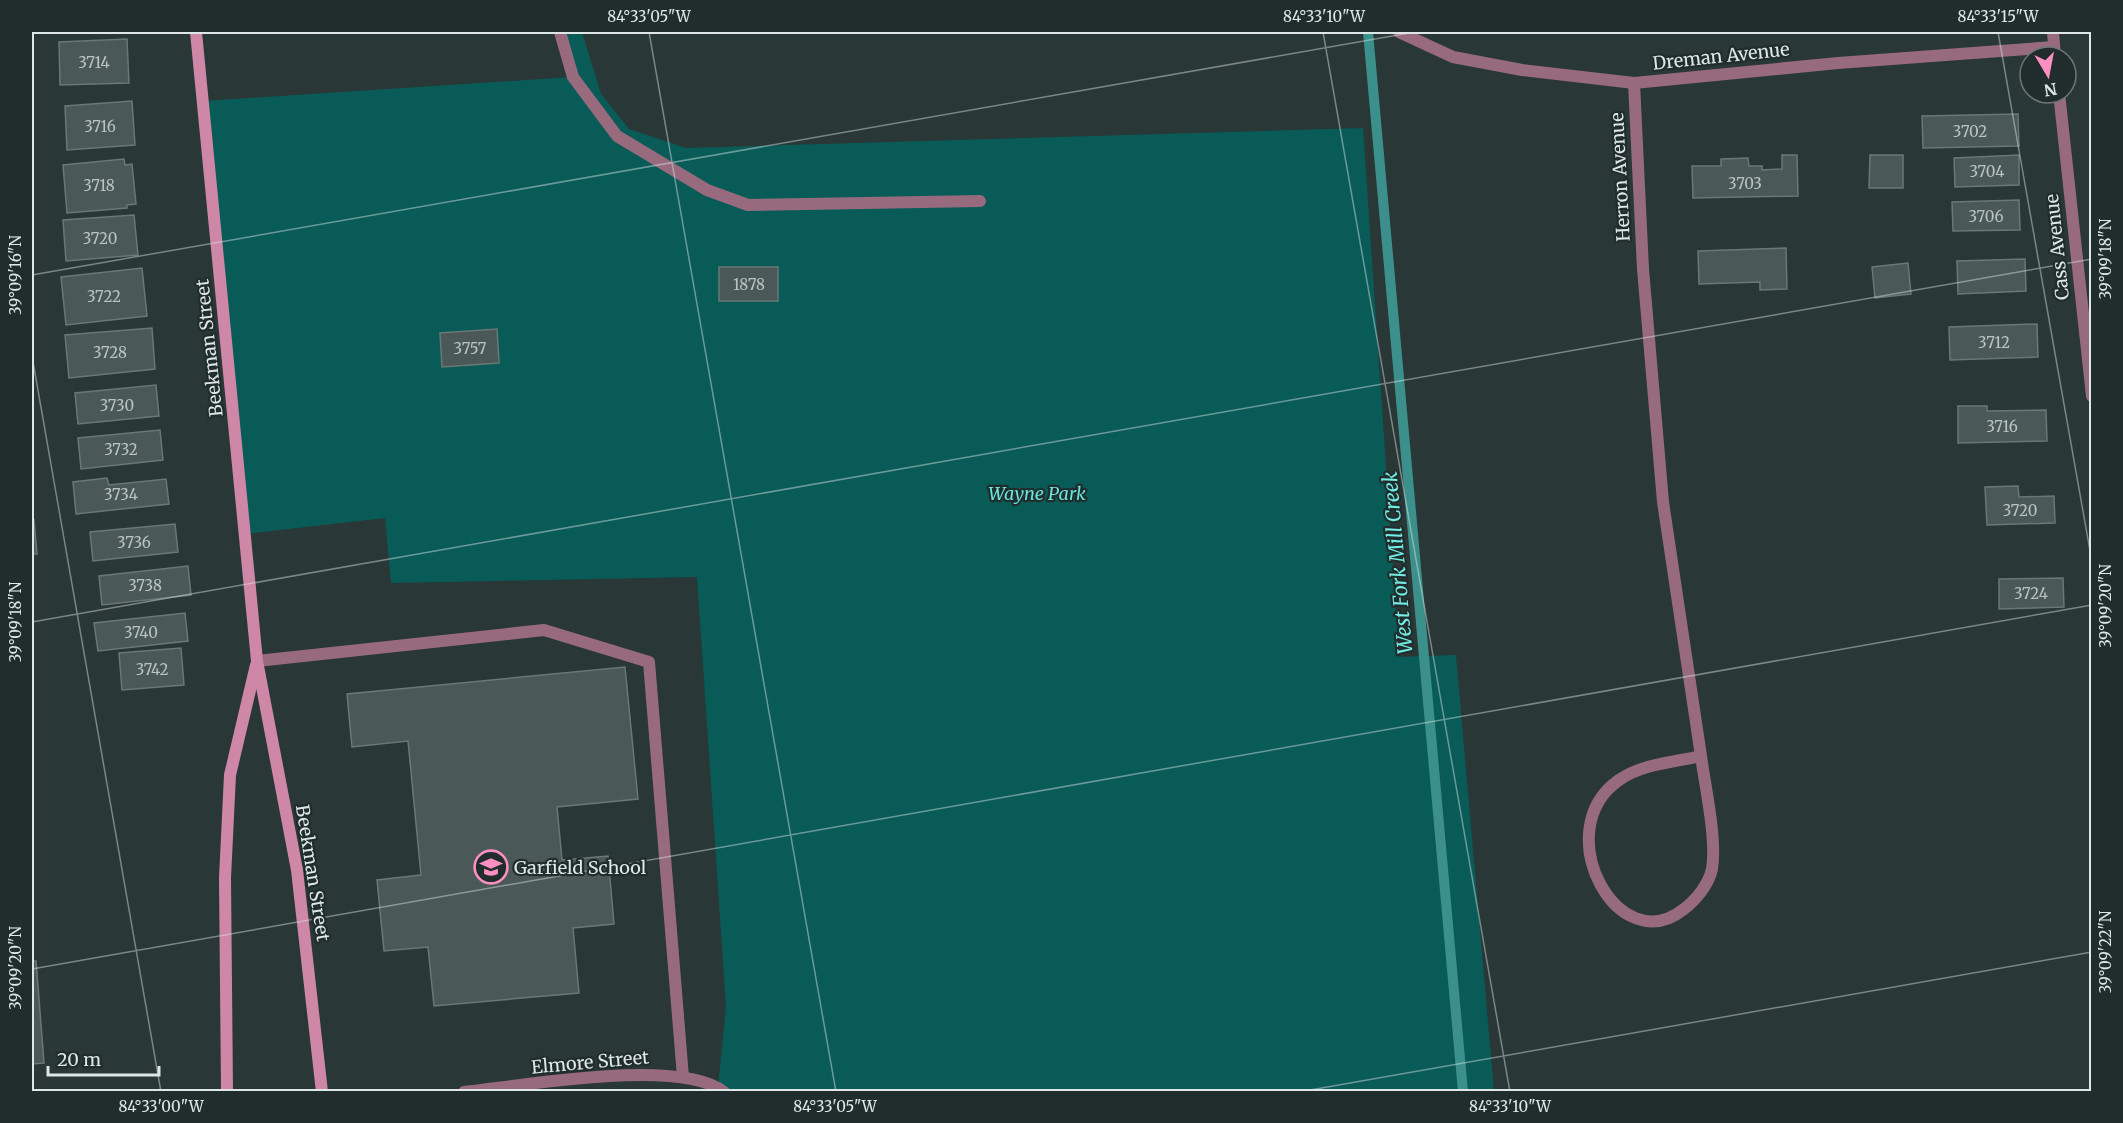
<svg xmlns="http://www.w3.org/2000/svg" width="2123" height="1123" viewBox="0 0 2123 1123" font-family="Merriweather,serif">
  <style>
    .green { fill: #095b58 }
    .lines { fill: none; stroke-linecap: round; stroke-linejoin: round }
    .stream { stroke: #3c908b; stroke-width: 10 }
    .building { fill: #4a5957; stroke: #697877; stroke-width: 1.5 }
    .lane { stroke: #976a7d; stroke-width: 12 }
    .street { stroke: #976a7d; stroke-width: 12 }
    .secondary { stroke: #ce87a7; stroke-width: 12 }
    .ticks { fill: none; stroke: #dee7e6; stroke-width: 1.5; stroke-opacity: 0.45 }
    .labels { text-anchor: middle; dominant-baseline: central; stroke-width: 4.5; stroke-linejoin: round; paint-order: stroke }
    .number-label { font-size: 15px; fill: #b9c4c2 }
    .street-label { font-size: 18px; fill: #dee7e6; stroke: #202d2c }
    .park-label { font-size: 18px; font-style: italic; fill: #68e4dd; stroke: #202d2c }
    .poi-label { font-size: 18px; fill: #dee7e6; stroke: #202d2c; text-anchor: start }
    .water-label { font-size: 20px; font-style: italic; fill: #73eee6; stroke: #202d2c }
    .neatline { fill: none; stroke: #dee7e6; stroke-width: 2 }
    .ticks-label { font-size: 15px; text-anchor: middle; fill: #dee7e6 }
  </style>
  <rect width="100%" height="100%" fill="#293736"/>
  <!-- green -->
  <path class="green" d="M560,32H582L601,94L629,129L686,148L1363,128L1399,657L1456,655L1494,1091H724L718,1087L726,1007L697,577L391,583L385,518L245,534L202,101L572,77Z"/>
  <g class="lines">
    <!-- stream -->
    <path class="stream" d="M1368,32L1463,1092"/>
  </g>
  <!-- building -->
  <g class="building">
    <path d="M127,39L129,83L60,85L59,42Z"/>
    <path d="M132,101L135,145L67,150L65,106Z"/>
    <path d="M2018,114L2019,146L1923,148L1922,116Z"/>
    <path d="M1782,155H1797L1798,196L1693,198L1692,166H1721V159L1748,158L1749,166H1762V170L1782,169Z"/>
    <path d="M1870,155H1903V188H1869Z"/>
    <path d="M2019,155V185L1955,187L1954,158Z"/>
    <path d="M124,159L125,165L132,164L136,204L127,205V208L67,213L63,165Z"/>
    <path d="M2019,200L2020,230L1953,231L1952,202Z"/>
    <path d="M134,215L138,255L66,261L63,220Z"/>
    <path d="M1786,248L1787,289L1760,290V282L1699,284L1698,251Z"/>
    <path d="M2025,259L2026,291L1958,294L1957,261Z"/>
    <path d="M1908,263L1911,294L1875,298L1872,267Z"/>
    <rect x="719" y="267" width="59" height="34"/>
    <path d="M142,268L147,316L66,325L61,277Z"/>
    <path d="M2037,324L2038,357L1950,360L1949,327Z"/>
    <path d="M152,328L155,369L69,378L65,335Z"/>
    <path d="M497,329L499,363L442,367L440,333Z"/>
    <path d="M156,385L159,416L78,424L75,393Z"/>
    <path d="M1958,406H1987V411L2046,410L2047,441L1958,443Z"/>
    <path d="M160,430L163,460L81,469L78,438Z"/>
    <path d="M107,478L109,485L166,479L169,504L76,514L73,482Z"/>
    <path d="M2018,486L2019,497L2054,496L2055,523L1987,525L1985,487Z"/>
    <path d="M34,520L37,554H32V521Z"/>
    <path d="M175,524L178,552L93,561L90,532Z"/>
    <path d="M188,566L191,595L102,605L99,576Z"/>
    <path d="M2063,578L2064,607L1999,609V579Z"/>
    <path d="M185,613L188,641L98,651L94,623Z"/>
    <path d="M181,648L184,685L122,690L119,653Z"/>
    <path d="M625,667L638,799L557,807L562,860L608,856L614,924L573,928L579,993L434,1006L428,947L384,951L377,880L421,875L408,741L352,747L347,694Z"/>
    <path d="M32,961H36L44,1063L32,1064Z"/>
  </g>
  <g class="lines">
    <!-- lane -->
    <g class="lane">
      <path d="M560,32L573,77L617,136L707,190L748,205L980,201"/>
      <path d="M1643,269L1663,502L1701,756C1705,786 1717,839 1712,869C1709,884 1696,900 1684,909C1618,962 1547,830 1619,780C1642,764 1674,762 1701,756"/>
      <path d="M257,661L544,630L649,662L683,1077"/>
    </g>
    <!-- street -->
    <g class="street">
      <path d="M1399,32L1453,57L1522,70L1634,83L1838,63L2054,47"/>
      <path d="M2053,32L2055,57"/>
      <path d="M1634,83L1643,269"/>
      <path d="M2059,93L2092,396"/>
      <path d="M464,1092C522,1086 680,1057 724,1092"/>
    </g>
    <!-- secondary -->
    <g class="secondary">
      <path d="M196,32L257,661L297,870L322,1092"/>
      <path d="M227,1092L225,878L230,775L256,665"/>
    </g>
  </g>
  <!-- ticks -->
  <path class="ticks" d="M649,32L836,1092M1323,32L1510,1092M1998,32L2092,562M32,275L1415,32M32,356L161,1092M32,622L2092,259M32,969L2092,605M1299,1092L2092,952"/>
  <!-- icons -->
  <defs>
    <symbol id="school-ring" viewBox="-11 -11 22 22"><circle r="9.5" fill="#202d2c" stroke="#fc8fc2" stroke-width="1.5"/><path d="M0-5L7-2L0 1L-7-2ZM-4 1L0 2.5L4 1V4Q0 6-4 4Z" fill="#fc8fc2"/></symbol>
  </defs>
  <g fill-rule="evenodd">
    <use href="#school-ring" x="472" y="848" width="38" height="38"/>
  </g>
  <g class="labels">
    <!-- number labels -->
    <g class="number-label">
      <text x="94" y="62">3714</text>
      <text x="100" y="126">3716</text>
      <text x="1970" y="131">3702</text>
      <text x="1987" y="171">3704</text>
      <text x="1745" y="183">3703</text>
      <text x="99" y="185">3718</text>
      <text x="1986" y="216">3706</text>
      <text x="100" y="238">3720</text>
      <text x="749" y="284">1878</text>
      <text x="104" y="296">3722</text>
      <text x="1994" y="342">3712</text>
      <text x="470" y="348">3757</text>
      <text x="110" y="352">3728</text>
      <text x="117" y="405">3730</text>
      <text x="2002" y="426">3716</text>
      <text x="121" y="449">3732</text>
      <text x="121" y="494">3734</text>
      <text x="2020" y="510">3720</text>
      <text x="134" y="542">3736</text>
      <text x="145" y="585">3738</text>
      <text x="2031" y="593">3724</text>
      <text x="141" y="632">3740</text>
      <text x="152" y="669">3742</text>
    </g>
    <!-- street labels -->
    <g class="street-label">
      <text transform="translate(1721 56) rotate(-6)">Dreman Avenue</text>
      <text transform="translate(1620 177) rotate(-93)">Herron Avenue</text>
      <text transform="translate(2057 247) rotate(-96)">Cass Avenue</text>
      <text transform="translate(209 348) rotate(-96)">Beekman Street</text>
      <text transform="translate(313 873) rotate(81)">Beekman Street</text>
      <text transform="translate(590 1062) rotate(-5)">Elmore Street</text>
    </g>
    <!-- park labels -->
    <g class="park-label">
      <text x="1037" y="493">Wayne Park</text>
    </g>
    <!-- poi labels -->
    <g class="poi-label">
      <text x="514" y="867">Garfield School</text>
    </g>
    <!-- water labels -->
    <g class="water-label">
      <text transform="translate(1397 563) rotate(-95)">West Fork Mill Creek</text>
    </g>
  </g>
  <!-- border -->
  <rect width="2123" height="1123" fill="none" stroke="#202d2c" stroke-width="66"/>
  <!-- north arrow -->
  <g transform="translate(2048 75) rotate(170)"><circle r="28" fill="#202d2c" stroke="#6c7776" stroke-width="1.5"/>
  <path d="M0-4.5L10 22L0 15L-10 22Z" fill="#fc8fc2"/>
  <text y="-9" font-size="16" font-weight="bold" text-anchor="middle" fill="#dee7e6">N</text>
  </g>
  <!-- scale -->
  <path d="M48 1066v9h111v-9" fill="none" stroke="#dee7e6" stroke-width="3"/>
  <text x="57" y="1066" font-size="18" fill="#dee7e6" stroke="#202d2c" stroke-width="4.5" paint-order="stroke">20 m</text>
  <rect x="33" y="33" width="2057" height="1057" class="neatline"/>
  <g class="ticks-label">
    <text x="649" y="22">84°33'05"W</text>
    <text x="1324" y="22">84°33'10"W</text>
    <text x="1998" y="22">84°33'15"W</text>
    <text transform="translate(2106 259) rotate(-90)" y="5">39°09'18"N</text>
    <text transform="translate(16 275) rotate(-90)" y="5">39°09'16"N</text>
    <text transform="translate(2106 606) rotate(-90)" y="5">39°09'20"N</text>
    <text transform="translate(16 622) rotate(-90)" y="5">39°09'18"N</text>
    <text transform="translate(2106 952) rotate(-90)" y="5">39°09'22"N</text>
    <text transform="translate(16 968) rotate(-90)" y="5">39°09'20"N</text>
    <text x="161" y="1112">84°33'00"W</text>
    <text x="835" y="1112">84°33'05"W</text>
    <text x="1510" y="1112">84°33'10"W</text>
  </g>
</svg>
